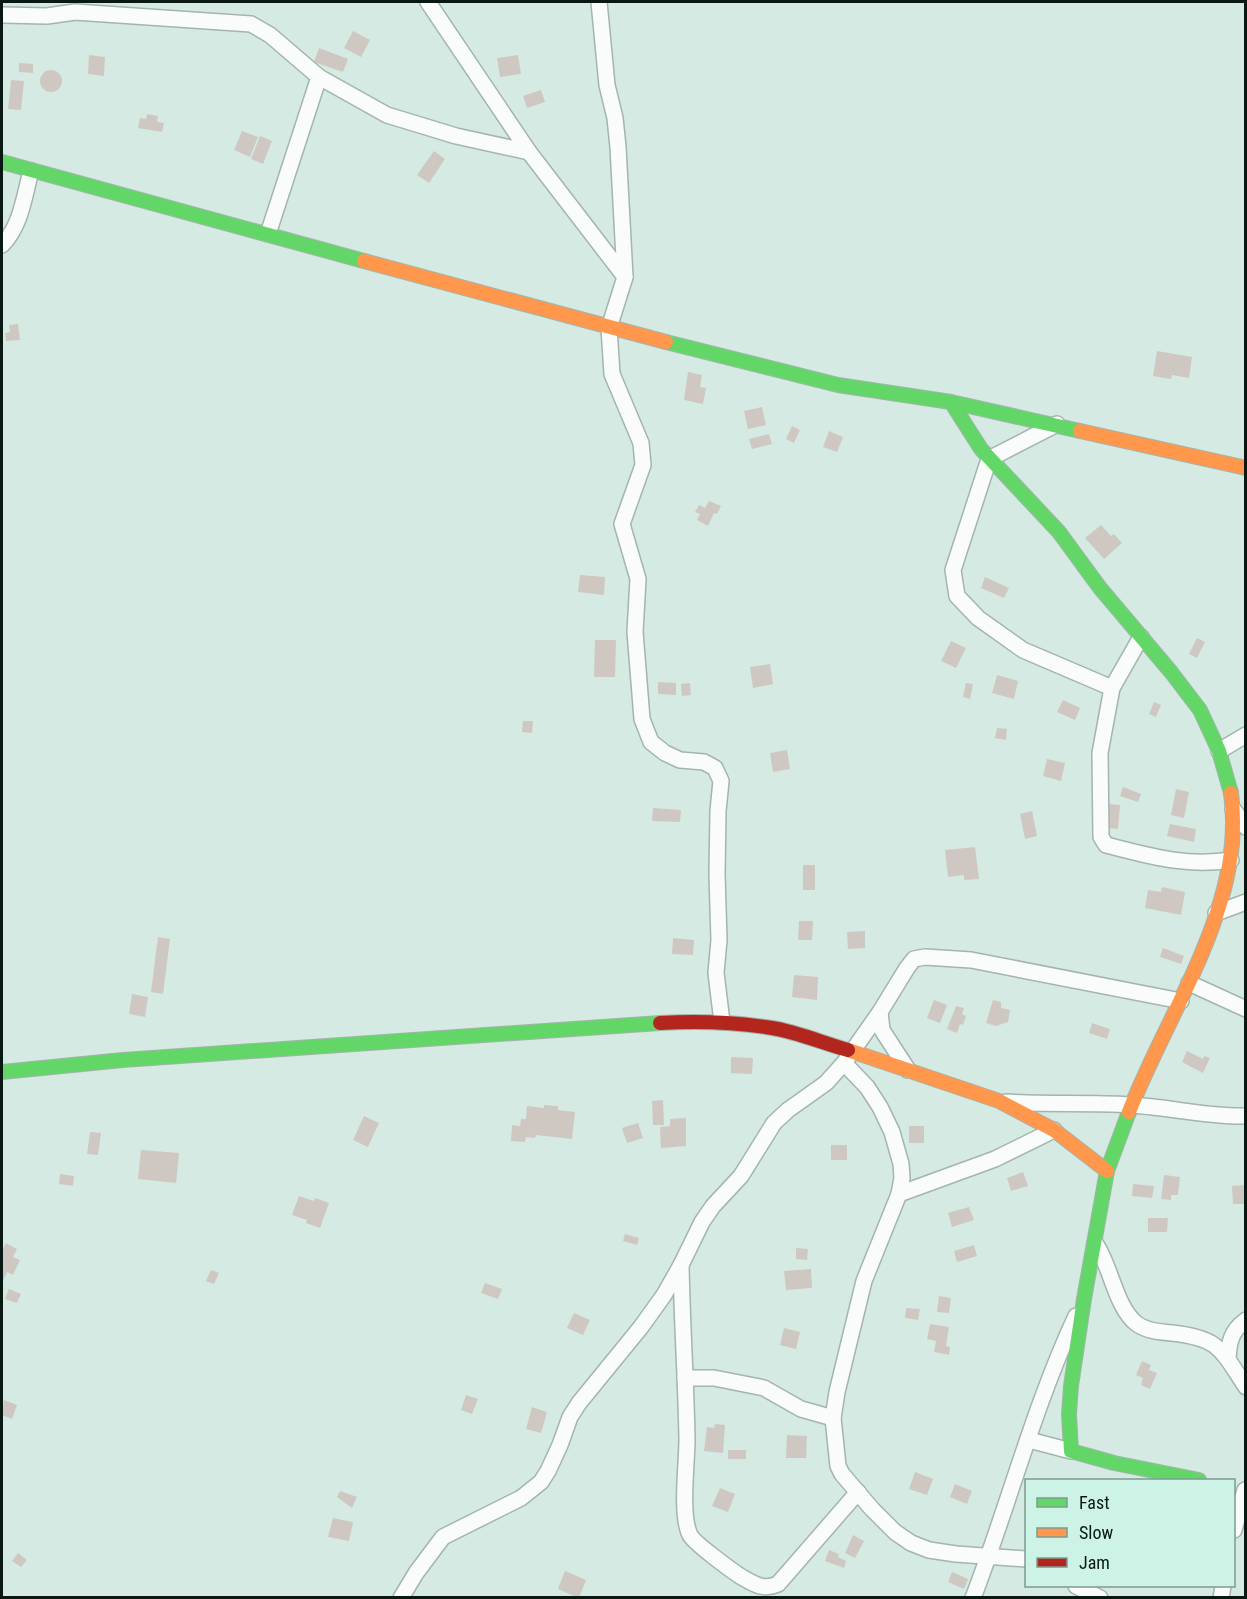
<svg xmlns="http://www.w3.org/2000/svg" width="1247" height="1599" viewBox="0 0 1247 1599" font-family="'Roboto Condensed',sans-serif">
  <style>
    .building { fill: #cfc8c2 }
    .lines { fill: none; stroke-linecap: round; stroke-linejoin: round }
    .street-casing { stroke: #a4b4ae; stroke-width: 18 }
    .fast-casing { stroke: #a4b4ae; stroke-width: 16 }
    .slow-casing { stroke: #a4b4ae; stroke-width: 16 }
    .jam-casing { stroke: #a4b4ae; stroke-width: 16 }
    .street { stroke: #f9fcfb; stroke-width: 15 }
    .fast { stroke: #63d668; stroke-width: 14 }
    .slow { stroke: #ff974d; stroke-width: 14 }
    .jam { stroke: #b3261e; stroke-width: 14 }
  </style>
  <rect width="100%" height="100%" fill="#d5eae2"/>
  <!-- building -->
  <g class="building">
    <path d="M353,31L370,40L361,57L344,48Z"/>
    <path d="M319,48L348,59L343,72L314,62Z"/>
    <path d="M89,55L105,57L104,76L88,74Z"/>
    <path d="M518,55L521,74L500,77L497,58Z"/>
    <path d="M19,63L33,64V73L19,72Z"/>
    <circle cx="51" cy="81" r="11"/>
    <path d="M11,80L24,81L21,110L8,109Z"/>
    <path d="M541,90L545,102L527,108L523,96Z"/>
    <path d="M147,114L158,116L157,122L164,123L162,132L138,128L140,118L146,119Z"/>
    <path d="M242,131L258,137L250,157L234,150Z"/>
    <path d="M260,136L272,141L263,164L251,159Z"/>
    <path d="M434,151L445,159L429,183L417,175Z"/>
    <path d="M18,324L20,340L6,341L5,333L10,332L9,325Z"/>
    <path d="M1157,351L1192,357L1189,378L1172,375L1171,379L1153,376Z"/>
    <path d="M688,372L702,375L700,387L706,388L703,404L684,400Z"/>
    <path d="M762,407L766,425L748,429L744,411Z"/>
    <path d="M792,426L800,430L794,443L786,439Z"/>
    <path d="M829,431L843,437L837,452L823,447Z"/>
    <path d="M769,434L772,444L752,449L749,439Z"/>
    <path d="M709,501L721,506L717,514L714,513L708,526L697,520L700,514L695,512L699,505L705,508Z"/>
    <path d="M1101,525L1111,536L1114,534L1122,543L1104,559L1085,538Z"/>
    <path d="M580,575L605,577L604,595L578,592Z"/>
    <path d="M985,577L1009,588L1004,598L981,588Z"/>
    <path d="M1197,638L1205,642L1197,658L1189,654Z"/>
    <path d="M595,640H616L615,677H594Z"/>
    <path d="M951,641L966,648L956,668L941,661Z"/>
    <path d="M770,664L773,684L753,688L750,667Z"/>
    <path d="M997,675L1018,681L1014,699L992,693Z"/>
    <path d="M658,682L676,683V695L658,694Z"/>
    <path d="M690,683L691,695L682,696L681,684Z"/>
    <path d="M966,683L973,684L970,699L963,697Z"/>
    <path d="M1063,700L1080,708L1075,720L1057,712Z"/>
    <path d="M1154,702L1161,705L1156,717L1149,714Z"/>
    <path d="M523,721H533L532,733L522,732Z"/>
    <path d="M997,728L1007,729L1006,740L995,738Z"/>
    <path d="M787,750L790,769L773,772L770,753Z"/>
    <path d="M1047,759L1065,763L1061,781L1043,776Z"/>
    <path d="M1123,787L1141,794L1138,802L1120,796Z"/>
    <path d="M1176,789L1189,792L1184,818L1171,815Z"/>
    <path d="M1109,804L1120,805L1118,829L1106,828Z"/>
    <path d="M653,808L681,810L680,822L652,821Z"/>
    <path d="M1032,811L1037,836L1025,839L1020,814Z"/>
    <path d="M1170,824L1196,829L1194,842L1167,836Z"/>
    <path d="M975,847L979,879L964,880V875L948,877L945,850Z"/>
    <rect x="803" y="865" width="12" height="25"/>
    <path d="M1162,887L1185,892L1181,915L1145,908L1148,890L1161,892Z"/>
    <path d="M799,921H813L812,940H798Z"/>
    <path d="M865,931V948L848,949L847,932Z"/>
    <path d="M158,937L170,939L163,994L151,992Z"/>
    <path d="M673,938L694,940L693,955L672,954Z"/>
    <path d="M1163,948L1184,956L1181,964L1160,957Z"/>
    <path d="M794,975L818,977L817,1000L792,997Z"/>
    <path d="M132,994L148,997L145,1017L129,1014Z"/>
    <path d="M934,1000L947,1005L940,1023L927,1018Z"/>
    <path d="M993,1000L1001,1002V1008L1010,1010L1008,1022L996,1026L986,1023Z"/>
    <path d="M956,1006L964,1008L962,1014L966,1016L963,1025L960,1024L957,1033L947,1029Z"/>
    <path d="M1092,1023L1110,1029L1107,1039L1089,1033Z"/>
    <path d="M1187,1051L1203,1059L1204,1056L1210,1058L1203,1073L1182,1062Z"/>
    <path d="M731,1057L753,1058L752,1074L731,1073Z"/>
    <path d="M663,1100L664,1125H653L652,1101Z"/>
    <path d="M544,1105L558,1106V1110L575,1112L572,1139L536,1135L535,1138L526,1137L525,1142L511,1141L512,1125L520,1126L521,1119H526L527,1106L544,1108Z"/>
    <path d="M364,1116L379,1123L368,1147L353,1140Z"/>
    <path d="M686,1118V1146L661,1148L660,1127L670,1126V1119Z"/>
    <path d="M638,1123L643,1138L627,1143L622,1128Z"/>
    <rect x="909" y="1126" width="15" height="17"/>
    <path d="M90,1132L101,1133L98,1155L87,1154Z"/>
    <rect x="831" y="1145" width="16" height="15"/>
    <path d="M141,1150L179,1153L176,1183L138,1179Z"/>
    <path d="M1023,1172L1028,1186L1011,1191L1007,1178Z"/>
    <path d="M60,1174L74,1176L73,1186L59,1184Z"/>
    <path d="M1164,1175L1180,1177L1178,1195H1171V1200L1161,1199Z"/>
    <path d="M1133,1184L1154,1186L1152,1198L1132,1196Z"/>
    <path d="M1246,1185V1204H1233L1232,1186Z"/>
    <path d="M299,1196L314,1201L315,1198L329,1203L320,1228L306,1223L307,1220L292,1215Z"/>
    <path d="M969,1207L974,1220L952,1227L948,1213Z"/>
    <path d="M1148,1218H1168L1167,1232H1148Z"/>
    <path d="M625,1234L639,1238L637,1245L623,1241Z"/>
    <path d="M6,1243L17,1249L13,1257L20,1260L13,1275L7,1272L2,1283V1251Z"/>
    <path d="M974,1245L977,1256L957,1262L954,1251Z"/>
    <path d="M796,1248L808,1249L807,1260L796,1259Z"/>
    <path d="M811,1269L812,1288L786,1290L784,1271Z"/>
    <path d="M211,1270L219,1273L214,1284L206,1281Z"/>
    <path d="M485,1283L502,1289L498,1299L481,1293Z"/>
    <path d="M9,1289L21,1294L17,1303L5,1299Z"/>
    <path d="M939,1296L951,1298L949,1313L937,1312Z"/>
    <path d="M906,1308L920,1309L918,1320L905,1318Z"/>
    <path d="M574,1313L590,1320L583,1335L567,1328Z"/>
    <path d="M930,1324L949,1327L946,1346L950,1347L949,1355L934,1352L936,1341L927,1339Z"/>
    <path d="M784,1328L800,1332L796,1349L780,1345Z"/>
    <path d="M1142,1361L1151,1365L1149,1370L1157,1373L1150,1389L1141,1385L1143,1378L1136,1375Z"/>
    <path d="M466,1395L478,1399L472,1414L461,1410Z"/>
    <path d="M4,1400L17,1405L12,1419L2,1415Z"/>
    <path d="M532,1407L547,1412L541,1433L526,1429Z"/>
    <path d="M715,1424L725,1425L723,1453L704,1451L707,1427L714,1428Z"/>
    <path d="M787,1435L807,1436L806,1458H786Z"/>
    <rect x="728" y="1450" width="18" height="9"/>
    <path d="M915,1472L933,1479L927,1495L909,1489Z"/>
    <path d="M955,1484L972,1491L967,1504L950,1497Z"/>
    <path d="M720,1488L735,1494L728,1512L712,1506Z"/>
    <path d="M340,1491L357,1497L352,1508L337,1497Z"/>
    <path d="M333,1518L353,1522L349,1541L328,1537Z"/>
    <path d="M853,1535L864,1541L855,1558L845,1553Z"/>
    <path d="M829,1550L839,1554L838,1557L846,1561L844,1568L825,1561Z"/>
    <path d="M18,1553L27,1560L21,1567L12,1561Z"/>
    <path d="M565,1571L586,1580L579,1598L558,1589Z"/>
    <path d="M952,1572L968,1579L964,1589L948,1582Z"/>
  </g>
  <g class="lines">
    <defs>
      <g id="street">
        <path d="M428,2L529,152L625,277"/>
        <path d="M599,2L607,85L615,118L618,147L625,277L609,328L612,374L641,443L643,465L622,524L638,579L635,632L642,719L651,742L665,753L680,760L704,762L715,768L721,781L718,811L717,874L719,940L716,973L722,1022"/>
        <path d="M2,15L47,16L75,12L251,24L270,35L319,77L387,115L456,136L529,152"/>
        <path d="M268,234L319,77"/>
        <path d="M2,245C21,226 24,197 31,171"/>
        <path d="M1057,424L989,459L953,570L957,596L978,618L1023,650L1112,688"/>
        <path d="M1141,637L1112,688L1100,753L1101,837L1106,845C1150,856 1185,867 1231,860"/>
        <path d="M1219,751L1246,735"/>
        <path d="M1233,809L1246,827"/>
        <path d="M1216,913L1246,902"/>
        <path d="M1189,983L1246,1009"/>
        <path d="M880,1012L882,1030L908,1070"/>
        <path d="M1006,1102C1048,1105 1089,1102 1131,1105C1169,1107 1207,1117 1246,1116"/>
        <path d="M899,1194L995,1159L1054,1130"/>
        <path d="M1095,1243C1111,1265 1115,1307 1137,1324C1147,1331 1160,1332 1172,1333C1219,1338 1221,1349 1246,1387"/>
        <path d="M681,1265C682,1323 686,1381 687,1439C687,1464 680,1515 690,1535C694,1543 731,1570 740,1576C752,1583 763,1591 778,1584L858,1492"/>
        <path d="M1228,1359C1229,1342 1231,1331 1246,1320"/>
        <path d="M685,1378H714L764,1388L801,1409L833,1418"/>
        <path d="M1029,1440L1071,1451"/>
        <path d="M1234,1530L1245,1490"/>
        <path d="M1026,1559L956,1554L929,1550L911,1543L895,1532L872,1509L842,1474L838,1466L833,1418L837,1392L864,1281L899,1194L902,1178L901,1164L892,1132L880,1107L867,1087L844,1063L880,1012L907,968L914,959L925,957L971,960L1181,1001"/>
        <path d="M1076,1586L1100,1598"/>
        <path d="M401,1598L416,1573L443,1537L521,1498L541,1482L548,1471L560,1445L570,1417L579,1403L641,1327L664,1295L681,1265L702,1222L713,1206L741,1176L774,1123L788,1110L826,1083L844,1063"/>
        <path d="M973,1598C1009,1504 1034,1406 1076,1316"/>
        <path d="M1221,1598L1223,1586"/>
      </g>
      <g id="fast">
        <path d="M2,162L364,261"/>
        <path d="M666,342L838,385L951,402L1080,431"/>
        <path d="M951,402L981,449L1059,532L1100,588L1171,672L1200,710L1219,751L1231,793"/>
        <path d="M2,1072L123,1060L660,1023"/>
        <path d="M1129,1112L1107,1171L1084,1299L1071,1386L1069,1414L1071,1451L1114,1463L1199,1480"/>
      </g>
      <g id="slow">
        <path d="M364,261L666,342"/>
        <path d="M1080,431L1246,468"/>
        <path d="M848,1050L999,1101L1054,1130L1107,1171"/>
        <path d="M1129,1112C1167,1013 1247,904 1231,793"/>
      </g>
      <path id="jam" d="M660,1023C698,1021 735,1022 772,1028C797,1032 823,1043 848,1050"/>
    </defs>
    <!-- street casing -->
    <use href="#street" class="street-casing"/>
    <!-- fast casing -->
    <use href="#fast" class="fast-casing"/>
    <!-- slow casing -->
    <use href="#slow" class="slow-casing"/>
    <!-- jam casing -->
    <use href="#jam" class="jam-casing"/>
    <!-- street -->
    <use href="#street" class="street"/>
    <!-- fast -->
    <use href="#fast" class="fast"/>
    <!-- slow -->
    <use href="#slow" class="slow"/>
    <!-- jam -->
    <use href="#jam" class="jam"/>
  </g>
  <!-- border -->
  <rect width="1247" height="1599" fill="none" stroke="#091813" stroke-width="6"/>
  <!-- legend -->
  <rect x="1025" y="1479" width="210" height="108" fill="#ccf3e5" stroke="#7e9b91" stroke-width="1.5"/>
  <rect x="1037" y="1498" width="30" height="9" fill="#63d668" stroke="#7e9b91" stroke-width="1.5"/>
  <text x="1079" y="1509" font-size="18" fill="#091813">Fast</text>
  <rect x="1037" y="1528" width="30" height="9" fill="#ff974d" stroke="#7e9b91" stroke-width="1.5"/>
  <text x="1079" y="1539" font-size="18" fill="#091813">Slow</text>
  <rect x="1037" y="1558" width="30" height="9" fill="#b3261e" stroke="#7e9b91" stroke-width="1.5"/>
  <text x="1079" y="1569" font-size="18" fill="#091813">Jam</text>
</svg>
